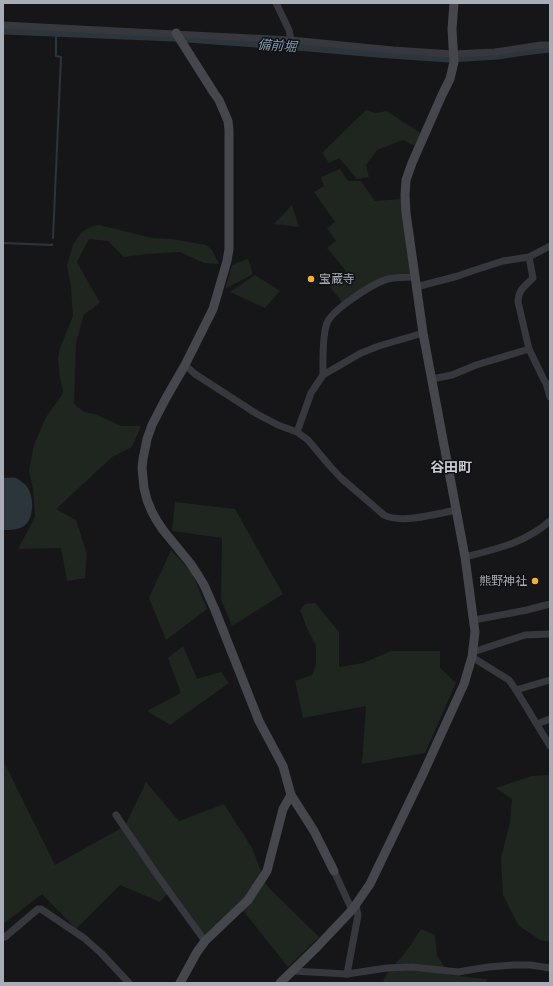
<svg xmlns="http://www.w3.org/2000/svg" width="553" height="986" viewBox="0 0 553 986" font-family="'Source Sans 3','Noto Sans JP',sans-serif">
  <style>
    .green { fill: #1e261f }
    .water { fill: #2c353c }
    .lines { fill: none; stroke-linecap: round; stroke-linejoin: round }
    .stream { stroke: #2c353c; stroke-width: 2 }
    .canal { stroke: #2c353c; stroke-width: 7 }
    .street { stroke: #37383d; stroke-width: 7 }
    .secondary { stroke: #45474d; stroke-width: 9 }
    .poi-dot { fill: #f2b134; stroke: #111113; stroke-width: 1.5 }
    .labels { text-anchor: middle; dominant-baseline: central; stroke-width: 3; stroke-linejoin: round; paint-order: stroke }
    .poi-label { font-size: 12px; fill: #a8adb8; stroke: #111113; text-anchor: start }
    .water-label { font-size: 13px; font-style: italic; fill: #7f9bb3; stroke: #111113 }
    .quarter-label { font-size: 14px; font-weight: bold; fill: #c9ccd4; stroke: #111113 }
  </style>
  <rect width="100%" height="100%" fill="#161618"/>
  <!-- green -->
  <g class="green">
    <path d="M366,110L376,113L386,111L421,133L415,146L403,140L377,150L366,165L369,177L357,179L339,158L329,163L322,153Z"/>
    <path d="M340,169L348,181H361L375,201L401,199L411,273L394,275L342,302L330,287L346,271L327,248L336,241L327,228L335,222L314,192L324,186L321,177Z"/>
    <path d="M292,205L299,227L274,224Z"/>
    <path d="M99,225L152,238L172,239L206,245L212,250L219,264L204,263L180,252L147,254L124,257L108,241L89,239L77,262L92,289L100,302L92,309L84,314L76,343L74,404L84,412L94,414L122,426H141L132,447L112,457L56,509L76,520L87,554L85,578L67,581L61,548L18,549L35,517L33,489L29,471L34,445L46,417L62,395L63,390L60,378L58,358L60,348L73,316L71,288L67,265L73,245L80,234L85,230L93,226Z"/>
    <path d="M248,259L253,274L225,289L232,265Z"/>
    <path d="M255,275L280,291L265,308L230,292Z"/>
    <path d="M175,502L235,509L283,594L232,626L221,599L222,538L172,531Z"/>
    <path d="M171,550L192,573L207,609L166,640L149,598Z"/>
    <path d="M315,603L339,632V667L363,663L391,651H440V668L456,683L425,753L362,764L366,706L303,718L295,681L312,675L316,665V646L307,628L300,610L305,604Z"/>
    <path d="M183,646L197,679L221,672L229,683L170,725L147,711L181,693L168,658Z"/>
    <path d="M3,760L55,865L125,826L146,782L179,821L224,804L252,848L267,886L319,937L288,967L238,904L205,935L172,889L160,902L120,885L76,929L42,894L6,922H3Z"/>
    <path d="M550,775V942L540,940L518,925L503,895L501,858L510,822L512,799L496,788L532,776Z"/>
    <path d="M421,929L435,935L437,955L449,975L487,979L486,983H383C384,974 397,963 403,955C410,947 415,938 421,929Z"/>
  </g>
  <!-- water -->
  <path class="water" d="M3,478C7,478 12,477 16,478C20,480 25,484 28,488C34,498 34,519 24,526C18,530 10,530 3,530Z"/>
  <g class="lines">
    <!-- stream -->
    <g class="stream">
      <path d="M53,238L61,57L56,56V33"/>
      <path d="M3,243L52,245V244"/>
    </g>
    <!-- canal -->
    <path class="canal" d="M3,31L173,38L309,48L377,54L449,59L498,56L524,52L550,49"/>
    <!-- street -->
    <g class="street">
      <path d="M276,3L289,30L291,40"/>
      <path d="M3,25L291,40L393,50L453,54L495,52L541,45H550"/>
      <path d="M529,257L533,278C525,286 518,290 518,302L529,349L544,380L546,383L550,397"/>
      <path d="M416,287L458,276L472,271L503,261L529,257L550,246"/>
      <path d="M185,365L195,374L257,414L278,425L297,432L308,440L329,465L341,478L384,515C401,524 437,514 456,510"/>
      <path d="M323,375C323,361 322,336 327,323C332,310 373,283 388,279C397,277 406,277 415,277"/>
      <path d="M432,379L452,375L476,365L529,349"/>
      <path d="M297,432L311,393L323,375L361,353L379,346L423,333"/>
      <path d="M465,557C496,549 525,543 550,521"/>
      <path d="M474,620L527,610L550,604"/>
      <path d="M473,652L525,635L550,634"/>
      <path d="M472,657L509,680L516,690"/>
      <path d="M550,680L516,690L550,746"/>
      <path d="M537,724L550,719"/>
      <path d="M116,815L155,872L205,941"/>
      <path d="M334,871L352,910"/>
      <path d="M5,937L38,909H41L84,938L101,953L129,983"/>
      <path d="M293,971L347,974L387,968L412,967L458,972L488,967L513,965H530L550,968"/>
      <path d="M347,974L358,915L356,906"/>
    </g>
    <!-- secondary -->
    <g class="secondary">
      <path d="M176,33L214,93L219,100L228,121L229,130V249L227,261L213,309L185,365L166,398L152,425L147,439L143,459L142,468L144,488L147,500L152,512L157,521L163,530L190,563L198,575L204,585L215,610L259,721L283,766L291,795L314,831L334,871"/>
      <path d="M180,983L197,952L205,941L248,900L267,871L283,809L291,795"/>
      <path d="M280,983L317,947L352,910L370,884L422,776L464,684L472,657L475,632L465,557L423,333L406,213L405,195L406,180L412,163L442,95L450,79L454,62L452,29L454,3"/>
    </g>
  </g>
  <!-- markers -->
  <g class="poi-dot">
    <circle cx="311" cy="279" r="4"/>
    <circle cx="535" cy="581" r="4"/>
  </g>
  <g class="labels">
    <!-- poi labels -->
    <g class="poi-label">
      <text x="319" y="279">宝蔵寺</text>
      <text x="527" y="581" text-anchor="end">熊野神社</text>
    </g>
    <!-- water labels -->
    <g class="water-label">
      <text transform="translate(277 46) rotate(4)">備前堀</text>
    </g>
    <!-- quarter labels -->
    <g class="quarter-label">
      <text x="451" y="468">谷田町</text>
    </g>
  </g>
  <!-- border -->
  <rect width="553" height="986" fill="none" stroke="#a8adb8" stroke-width="8"/>
</svg>
